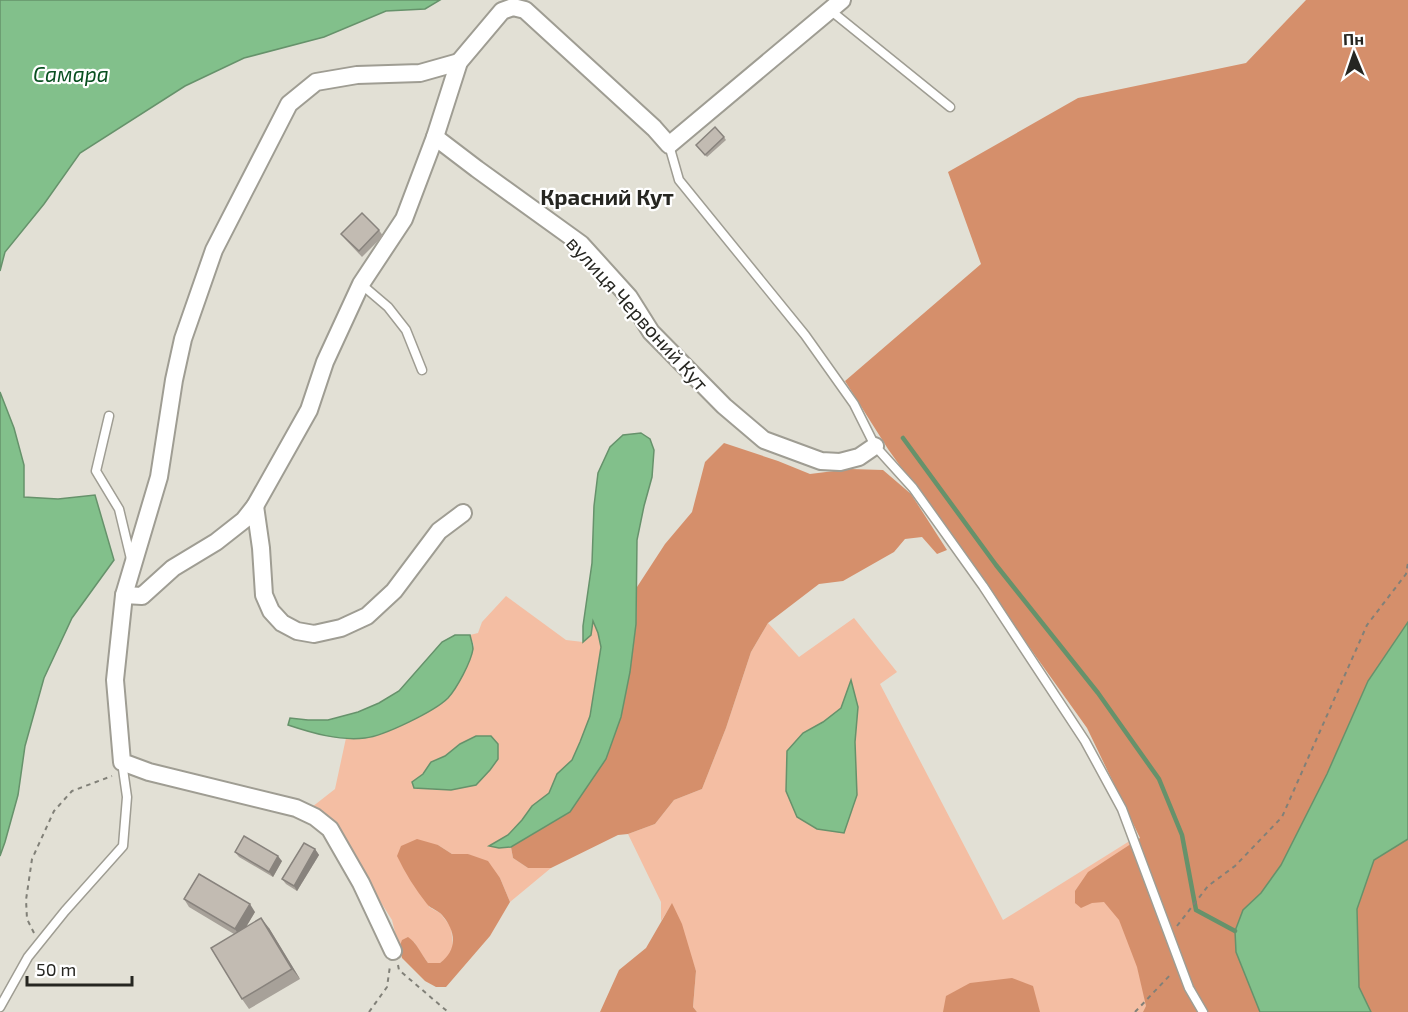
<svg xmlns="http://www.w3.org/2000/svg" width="1408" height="1012" viewBox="0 0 1408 1012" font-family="'Exo 2',sans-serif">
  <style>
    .green { fill: #f4bea3; fill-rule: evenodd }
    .forest { fill: #d58f6b }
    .water { fill: #82c08b; stroke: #66926b; stroke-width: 1.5 }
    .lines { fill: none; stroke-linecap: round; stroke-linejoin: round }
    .stream { stroke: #66926b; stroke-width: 4.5 }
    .service-casing { stroke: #9f9d93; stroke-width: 11 }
    .minor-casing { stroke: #9f9d93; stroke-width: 20 }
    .path { stroke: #818078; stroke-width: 2; stroke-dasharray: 4.5 4.5; stroke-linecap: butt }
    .service { stroke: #fff; stroke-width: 8 }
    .minor { stroke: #fff; stroke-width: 16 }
    .wall { fill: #a7a199 }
    .shaded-wall { fill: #88837d }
    .building { fill: #c2bbb2; stroke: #88837d; stroke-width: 1.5 }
    .labels { text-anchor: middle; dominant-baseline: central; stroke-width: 4.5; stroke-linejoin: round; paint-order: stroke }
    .street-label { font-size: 20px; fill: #262621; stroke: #fff }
    .water-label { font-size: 21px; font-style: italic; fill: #095020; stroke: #fff }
    .quarter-label { font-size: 22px; font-weight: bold; fill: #262621; stroke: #fff }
  </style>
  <rect width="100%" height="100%" fill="#e2e0d5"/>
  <!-- green -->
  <g class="green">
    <path d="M506,596L566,640L583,642L592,620L598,633L601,647L590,716L580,742L572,760L557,774L549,793L532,806L522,820L508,835L490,845L499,848L511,847L513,858L528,868H551L510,902L500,878L468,854H452L438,845L429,907L440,913L451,927L453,947L449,957L440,963H428L420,952L414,942L399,948L392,920L329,820L312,807L335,789L346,738L334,730L358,712L379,703L474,646L470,635L478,633L482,622ZM476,736H491L451,790L414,788L412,782L423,774L431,762L445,756L459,744Z"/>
    <path d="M854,618L897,672L880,684L1003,920L1128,842L1140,839L1243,910L1261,893L1408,622V1012H697L693,1007L696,971L672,904L661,921V902L628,834L655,824L674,800L702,789L726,728L751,652L768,623L799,657ZM858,707L855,742L803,733L823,722L841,708Z"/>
  </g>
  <!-- forest -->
  <g class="forest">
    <path d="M1306,0H1408V622L1368,681L1327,774L1281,865L1261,893L1243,910L1236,952L1260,1012H1143L1146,1006L1137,967L1119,920L1104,902L1092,903L1081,908L1075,903V891L1088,872L1140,838L1087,728L888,449L845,381L981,264L948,172L1078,98L1246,63Z"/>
    <path d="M724,443L778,461L810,474L850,469L883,470L911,494L947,550L937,554L922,537L905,539L894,552L843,581L819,584L768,623L751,652L726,728L702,789L674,800L655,824L628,834L618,835L551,868H528L513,858L511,847L570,812L621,717L630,672L636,624L637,587L665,544L692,512L705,462Z"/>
    <path d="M417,839L438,845L452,854H468L488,861L500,878L510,902L490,936L446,987H436L425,981L402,958L399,948L402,940L408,937C417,943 421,954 428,963H440C458,950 456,931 442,915C438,910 431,909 427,904C415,889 405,873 397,856L401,846Z"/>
    <path d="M1408,839V1012H1371L1359,987L1357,909L1374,860Z"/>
    <path d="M672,903L682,924L696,971L693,1007L697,1012H600L619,970L646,948Z"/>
    <path d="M1012,978L1033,986L1040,1012H943L946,996L970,983Z"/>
  </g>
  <!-- water -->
  <g class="water">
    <path d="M0,0H440L425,9L386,11L324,37L244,58L185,86L80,153L44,204L5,252L0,271Z"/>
    <path d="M0,392L14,428L24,465V497L58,499L95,495L114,560L72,618L44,678L25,746L18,795L5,842L0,856Z"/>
    <path d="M641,433L650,439L654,450L652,477L644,506L637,540L636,624L630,672L621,717L606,759L570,812L511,847L499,848L489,846L508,835L522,820L532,806L549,793L557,774L572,760L580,742L590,716L601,647L598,633L593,621L591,635L583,642V626L592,563L594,506L598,473L610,447L623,435Z"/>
    <path d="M1408,622V839L1374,860L1357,909L1359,987L1371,1012H1260L1236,952L1235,931L1243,910L1261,893L1281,865L1327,774L1368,681Z"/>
    <path d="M455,635H470C471,640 473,644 473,649C471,662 457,688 448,698C435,711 384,736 365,738C339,741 312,733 288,725L290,718L308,720H328L358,712L379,703L399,691L442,642Z"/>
    <path d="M851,680L858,707L855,742L857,795L844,833L817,829L797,817L786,791L787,751L803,733L823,722L841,708Z"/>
    <path d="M476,736H491L498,744V759L490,770L476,785L451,790L414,788L412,782L423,774L431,762L445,756L460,744Z"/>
  </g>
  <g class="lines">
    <!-- stream -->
    <path class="stream" d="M903,438L996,565L1098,693L1159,779L1182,835L1196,910L1235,931"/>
    <defs>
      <g id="service">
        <path d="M830,10L950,107"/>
        <path d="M669,145L679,180L805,335L854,404L875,446L913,488L983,586L1085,741L1122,809L1189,988L1203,1012"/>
        <path d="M361,284L388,307L406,330L422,370"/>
        <path d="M109,416L96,471L119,509L131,559"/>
        <path d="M0,1007L28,957L65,911L123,846L127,797L122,762"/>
      </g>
      <g id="minor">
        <path d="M435,137L477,169L581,244L629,297L651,332L724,406L764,440L821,461L840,462L859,457L875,446"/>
        <path d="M255,506L261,548L264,595L271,611L282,623L297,631L314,634L341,628L367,616L394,591L439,531L463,513"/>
        <path d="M124,595L142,596L173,568L216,542L244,520L255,506L309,410L325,362L361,284L404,219L435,137L459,62L502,11L513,7L525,10L654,128L669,145L842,0"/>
        <path d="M393,951L361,883L330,829L315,817L296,808L149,772L122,762L115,680L124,595L159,477L174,380L183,339L214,250L289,104L316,82L357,75L420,73L459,62"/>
      </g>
    </defs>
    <!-- service casing -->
    <use href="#service" class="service-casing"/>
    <!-- minor casing -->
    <use href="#minor" class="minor-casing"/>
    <!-- path -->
    <g class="path">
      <path d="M1177,926L1208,886L1235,866L1282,817L1367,625L1406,574L1408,563"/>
      <path d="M34,933L27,919L26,900L32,859L54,811L72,791L112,776"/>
      <path d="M398,965L399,970L448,1012"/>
      <path d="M369,1012L387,987L390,966"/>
      <path d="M1135,1012L1172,973"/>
    </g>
    <!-- service -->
    <use href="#service" class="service"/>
    <!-- minor -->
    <use href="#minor" class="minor"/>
  </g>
  <!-- wall -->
  <g class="wall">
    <path d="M724,137L726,140L707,157L698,147Z"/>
    <path d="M379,230L383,236L362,257L345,239L341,234Z"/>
    <path d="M315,849L319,855L297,891L286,884L282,879Z"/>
    <path d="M235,852L282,861L273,877L239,857Z"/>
    <path d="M184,899L255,912L246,927L269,928L300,979L249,1009L242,999L234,934L189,907Z"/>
  </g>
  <!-- shaded-wall -->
  <g class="shaded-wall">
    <path d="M315,849L319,855L297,891L294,886Z"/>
    <path d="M278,856L282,861L273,877L269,872Z"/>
    <path d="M250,904L255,912L240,937L235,929Z"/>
    <path d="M261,918L269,928L300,979L292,969Z"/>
  </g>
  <!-- building -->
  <g class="building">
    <path d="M715,127L724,137L705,155L696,145Z"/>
    <path d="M362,213L379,230L359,251L341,234Z"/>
    <path d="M244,836L278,856L269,872L235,852Z"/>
    <path d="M304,843L315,849L294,886L282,879Z"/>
    <path d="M199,874L250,904L235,929L184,899Z"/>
    <path d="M261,918L292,969L242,999L211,948Z"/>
  </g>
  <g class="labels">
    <!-- street labels -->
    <g class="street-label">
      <text transform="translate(638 313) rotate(48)">вулиця Червоний Кут</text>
    </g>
    <!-- water labels -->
    <g class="water-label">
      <text x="71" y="73">Самара</text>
    </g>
    <!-- quarter labels -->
    <g class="quarter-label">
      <text x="607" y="196">Красний Кут</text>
    </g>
  </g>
  <!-- north arrow -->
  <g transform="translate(1354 54) rotate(358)" stroke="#ffffff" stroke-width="4.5" paint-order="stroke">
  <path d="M0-4.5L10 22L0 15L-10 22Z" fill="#262621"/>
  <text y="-9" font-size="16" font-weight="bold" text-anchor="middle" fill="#262621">Пн</text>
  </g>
  <!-- scale -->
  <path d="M27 976v9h105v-9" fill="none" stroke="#262621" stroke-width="3"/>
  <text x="36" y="976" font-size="18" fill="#262621" stroke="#ffffff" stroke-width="4.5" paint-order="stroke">50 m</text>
</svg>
